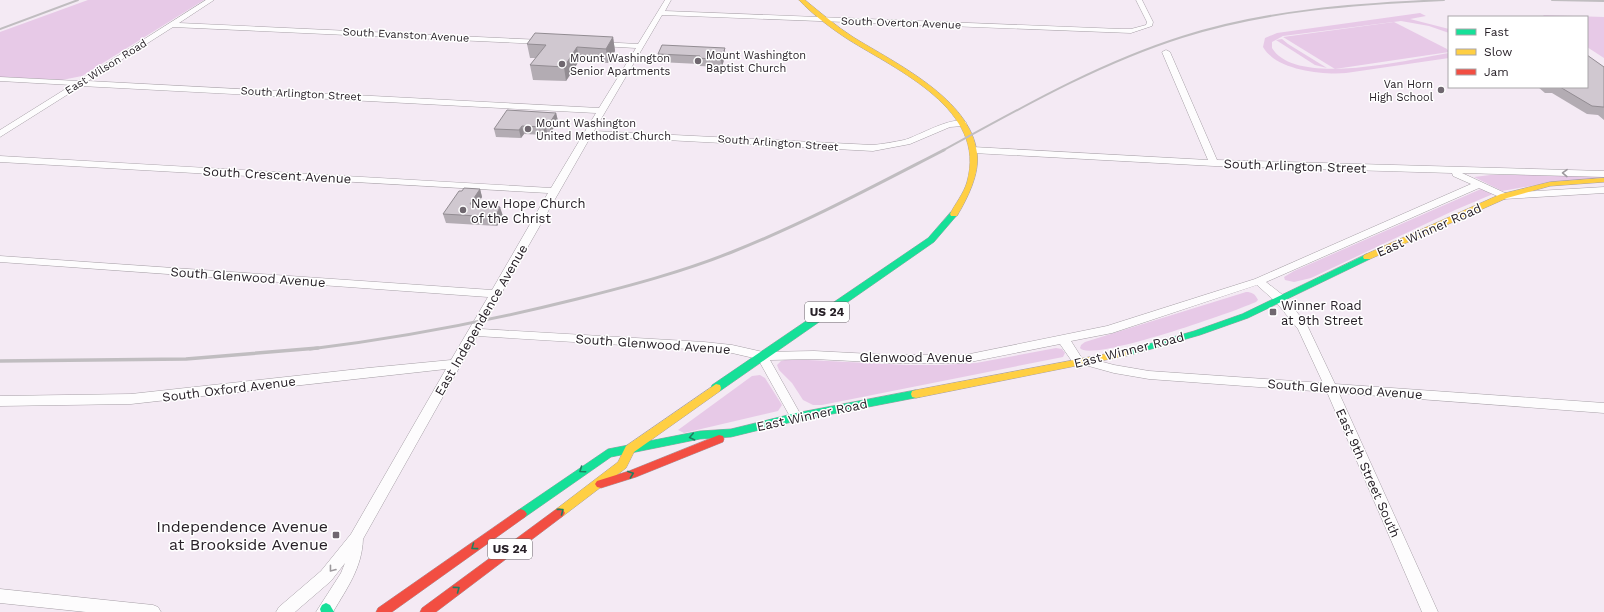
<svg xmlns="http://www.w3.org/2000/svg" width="1604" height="612" viewBox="0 0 1604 612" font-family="'Work Sans',sans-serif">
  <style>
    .green { fill: #e7c9e7 }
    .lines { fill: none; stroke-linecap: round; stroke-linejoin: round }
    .street-casing { stroke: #a69fa6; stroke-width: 1 }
    .fast-casing { stroke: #a69fa6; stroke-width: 1 }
    .slow-casing { stroke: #a69fa6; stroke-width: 1 }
    .jam-casing { stroke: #a69fa6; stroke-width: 1 }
    .street { fill: #fdfcfd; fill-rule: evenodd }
    .fast { fill: #16e098; fill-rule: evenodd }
    .slow { fill: #ffcf43; fill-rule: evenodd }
    .jam { fill: #f24e42; fill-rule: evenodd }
    .rail-far2 { stroke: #c0bdc0; stroke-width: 2 }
    .rail-far1 { stroke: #c0bdc0; stroke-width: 3 }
    .rail { stroke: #c0bdc0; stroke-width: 3.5 }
    .wall { fill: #b3acb3 }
    .shaded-wall { fill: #928c92 }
    .building { fill: #d0c8d0; stroke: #928c92 }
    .oneway { stroke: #9d999d }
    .oneway2 { stroke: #1f8060 }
    .poi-dot { fill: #6f676f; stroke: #fff; stroke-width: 1.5 }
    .labels { text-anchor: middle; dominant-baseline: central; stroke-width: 3; stroke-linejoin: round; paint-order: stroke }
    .far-street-label { font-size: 11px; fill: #282128; stroke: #fff }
    .far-poi-label { font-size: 11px; fill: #282128; stroke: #fff; text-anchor: start }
    .shield { fill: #fff; stroke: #686468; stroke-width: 1 }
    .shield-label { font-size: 12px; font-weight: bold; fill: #282128 }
    .street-label { font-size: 13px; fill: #282128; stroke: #fff }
    .poi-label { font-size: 13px; fill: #282128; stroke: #fff; text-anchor: start }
    .near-poi-label { font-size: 16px; fill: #282128; stroke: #fff; text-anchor: end }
  </style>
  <rect width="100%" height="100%" fill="#f4eaf4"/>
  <!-- green -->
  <g class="green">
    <path d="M88,0H204L82,76L62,80L0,77V32Z"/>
    <path d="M1420,13L1426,16L1410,19L1449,29V33L1429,26L1401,21L1283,36L1272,42V48C1296,88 1411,59 1449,53V58L1346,73C1322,75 1276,70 1263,47L1265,38L1277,33Z"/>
    <path d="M1543,15L1604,17V58L1587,47V17H1545Z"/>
    <path d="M1394,22L1447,49L1449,52L1335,69L1283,37Z"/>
    <path d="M1282,39L1288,44L1327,68L1315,65L1276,40Z"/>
    <path d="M1490,175H1604V178L1554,182L1502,191L1474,177Z"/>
    <path d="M1481,189L1493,194L1455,210L1311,278L1294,282L1285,280L1284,277L1294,271Z"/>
    <path d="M1246,292C1252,292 1255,294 1258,300L1256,302C1236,311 1090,363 1080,348L1081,345L1085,342Z"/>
    <path d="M1056,348L1062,349L1065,353L1063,357L822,405H813L803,400L792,383L779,370L777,365L781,361L789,359L906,365H941L976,363Z"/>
    <path d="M760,375L765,378L782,405L778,411L684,433L678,430L752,376Z"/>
  </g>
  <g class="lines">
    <defs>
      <g id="street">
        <path d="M206,0H214L179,23L542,40L546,42L542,44L173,27L88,81L599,108L636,48L600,46L596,44L600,42L638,44L665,0H671L665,11L1121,29H1131L1146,25L1147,22L1136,0H1142L1153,22L1152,26L1131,33L662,15L594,131L873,145C883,144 894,142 904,140C917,137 956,113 967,123L963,126L950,127L910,144L873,151L591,136L481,329L704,342L732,345L763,352L814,351L891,355H965L1107,326L1255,279L1471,184L1453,176L1452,173L1214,166L973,153L969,150L973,147L1208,160L1162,52L1166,50L1170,52L1217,160L1604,171V177L1462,173L1505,193L1604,187V193L1504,199L1479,188L1266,282L1284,296L1307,325L1335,384L1604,403V413L1339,393L1438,612H1422L1327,392L1149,379L1114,373L1085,365L1080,368L1076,367L1060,344L965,363H891L814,359L770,360L802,417L800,420L796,422L792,420L758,359L732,353L704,350L477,336L363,539C362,568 347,588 333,612H316L341,573L345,563L331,581L295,612H276L279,607L321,571L351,534L446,369L131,404L0,406V396L131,394L368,368L451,360L488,297L0,262V256L492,290L548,193L0,162V156L551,188L596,113L81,86L0,137V130L72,85L0,81V77L78,81ZM1257,285L1276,302L1298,329L1323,383L1149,371L1114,365L1088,358L1083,360L1071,341L1112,333Z"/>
        <path d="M0,589L153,605L158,607L161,612H86L0,603Z"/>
      </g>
      <g id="fast">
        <path d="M951,212H957L958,214L934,242L720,391H712L711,388L712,385L928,238Z"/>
        <path d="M1367,254L1371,257L1370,259L1248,318L1200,335L1127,356L1124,355L1122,353L1124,351L1194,331L1242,314Z"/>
        <path d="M916,390L920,391L921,394L920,397L796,421L731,437L700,439L611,457L525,517L521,519L517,517L515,514L517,511L608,449L700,431L731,429L796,413Z"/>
        <path d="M326,603L330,605L334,612H321L320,609L322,605Z"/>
      </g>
      <g id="slow">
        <path d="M799,0H805C821,13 836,26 853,37C895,63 971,99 977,153C980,174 967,199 957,216H951L950,214C955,204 964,193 967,182C988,110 897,70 849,40C832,29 813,15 799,0Z"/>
        <path d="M1604,178V182L1550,186L1507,198L1370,259H1364L1363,257L1364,255L1501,194L1550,182Z"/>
        <path d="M1127,350L1130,351L1132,353L1130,355L916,398L912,397L911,394L912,391L916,390Z"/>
        <path d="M716,384L720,385L721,388L720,391L634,452L626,468L563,516L559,518L555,516L553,513L555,510L618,462L626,446Z"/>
      </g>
      <g id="jam">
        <path d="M719,435L723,436L724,439L723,442L636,477L601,488L597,487L595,484L597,481L629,471Z"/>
        <path d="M559,508L563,510L565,513L563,516L436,612H420L422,608L555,510Z"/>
        <path d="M521,509L525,511L527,514L525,517L392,612H376L378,608L517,511Z"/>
      </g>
    </defs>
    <!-- street casing -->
    <use href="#street" class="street-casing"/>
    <!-- fast casing -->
    <use href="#fast" class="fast-casing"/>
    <!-- slow casing -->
    <use href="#slow" class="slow-casing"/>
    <!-- jam casing -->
    <use href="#jam" class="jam-casing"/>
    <!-- street -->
    <use href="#street" class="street"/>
    <!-- fast -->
    <use href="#fast" class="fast"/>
    <!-- slow -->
    <use href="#slow" class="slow"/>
    <!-- jam -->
    <use href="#jam" class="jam"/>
    <!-- rail-far2 -->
    <g class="rail-far2">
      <path d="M1552,0L1604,1"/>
      <path d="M0,29L78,0"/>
      <path d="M942,151C1019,109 1097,64 1182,37C1267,10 1355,4 1444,0"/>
    </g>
    <!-- rail-far1 -->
    <path class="rail-far1" d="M310,349C400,338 489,321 577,299C629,286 682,272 732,252C805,223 874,186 944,150"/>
    <!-- rail -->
    <path class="rail" d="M0,361L186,359L318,348"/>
  </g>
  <!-- wall -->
  <g class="wall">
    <path d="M613,37L615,51L608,63L579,61L566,81L533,80L530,65L536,58H530L527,44Z"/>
    <path d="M658,54L725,56L722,67L700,66L699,64L659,62Z"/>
    <path d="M1604,67V120L1598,115L1587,114L1552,93H1545L1538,87H1587Z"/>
    <path d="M556,113L558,121L551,132H547L545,135L524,134L521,138L496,137L494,129Z"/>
    <path d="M480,189L482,197L477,205L503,216L497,226L446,223L443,214L462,191Z"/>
  </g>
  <!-- shaded-wall -->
  <g class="shaded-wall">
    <path d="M613,37L615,51L608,63L606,49Z"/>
    <path d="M577,47L579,61L566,81L564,67Z"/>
    <path d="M725,48V56L722,67L721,60Z"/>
    <path d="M556,113L558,121L551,132L549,124Z"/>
    <path d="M545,124L547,132L545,135L543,127Z"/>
    <path d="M522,126L524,134L521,138L519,130Z"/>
    <path d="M480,189L482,197L472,213L470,204Z"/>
    <path d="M500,207L503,216L497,226L495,217Z"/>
  </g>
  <!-- building -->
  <g class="building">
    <path d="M535,33L613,37L606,49L577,47L564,67L530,65L546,45L527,44Z"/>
    <path d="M662,45L725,48L721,60L699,58L700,56L658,54Z"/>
    <path d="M1587,55L1604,67V107H1603L1592,106L1560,87H1587Z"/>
    <path d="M507,110L556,113L549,124H545L543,127L522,126L519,130L494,129Z"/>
    <path d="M464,188L480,189L470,204L500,207L495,217L443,214L459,191H462Z"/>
  </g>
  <!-- one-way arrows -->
  <defs><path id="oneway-chevron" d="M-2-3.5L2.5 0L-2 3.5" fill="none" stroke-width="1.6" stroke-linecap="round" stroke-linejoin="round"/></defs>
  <g class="oneway">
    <use href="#oneway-chevron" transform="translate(1565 173) rotate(-179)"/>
    <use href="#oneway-chevron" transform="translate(332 569) rotate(128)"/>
  </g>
  <g class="oneway2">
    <use href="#oneway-chevron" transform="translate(692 437) rotate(168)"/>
    <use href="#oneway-chevron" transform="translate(582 470) rotate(145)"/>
    <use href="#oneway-chevron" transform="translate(631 474) rotate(-20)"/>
    <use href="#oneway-chevron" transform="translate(561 511) rotate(-37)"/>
    <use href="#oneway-chevron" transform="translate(474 547) rotate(144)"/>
    <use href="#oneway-chevron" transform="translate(457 589) rotate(-37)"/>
  </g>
  <!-- markers -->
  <g class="poi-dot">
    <circle cx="698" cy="61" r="4"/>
    <circle cx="562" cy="64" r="4"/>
    <circle cx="1441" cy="90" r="4"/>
    <circle cx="528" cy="129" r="4"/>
    <circle cx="463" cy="210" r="4"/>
    <rect x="1269" y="308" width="8" height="8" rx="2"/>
    <rect x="332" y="531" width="8" height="8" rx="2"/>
  </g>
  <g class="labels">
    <!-- far-street labels -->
    <g class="far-street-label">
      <text transform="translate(901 23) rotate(2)">South Overton Avenue</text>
      <text transform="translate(406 35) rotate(3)">South Evanston Avenue</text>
      <text transform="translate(106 67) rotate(-32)">East Wilson Road</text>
      <text transform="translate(301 94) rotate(3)">South Arlington Street</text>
      <text transform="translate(778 143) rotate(4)">South Arlington Street</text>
    </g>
    <!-- far-poi labels -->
    <g class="far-poi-label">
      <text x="706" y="55">Mount Washington<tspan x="706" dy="13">Baptist Church</tspan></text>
      <text x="570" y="58">Mount Washington<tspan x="570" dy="13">Senior Apartments</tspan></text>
      <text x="1433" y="84" text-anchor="end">Van Horn<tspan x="1433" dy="13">High School</tspan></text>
      <text x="536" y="123">Mount Washington<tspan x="536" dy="13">United Methodist Church</tspan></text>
    </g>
    <!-- shield labels -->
    <g class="shield">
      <rect x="805" y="302" width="44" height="20" rx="3"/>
      <rect x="488" y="539" width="44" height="20" rx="3"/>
    </g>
    <g class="shield-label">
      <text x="827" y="312">US 24</text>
      <text x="510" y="549">US 24</text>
    </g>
    <!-- street labels -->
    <g class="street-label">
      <text transform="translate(1295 166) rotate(2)">South Arlington Street</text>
      <text transform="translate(277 175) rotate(3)">South Crescent Avenue</text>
      <text transform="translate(1429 230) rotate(-24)">East Winner Road</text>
      <text transform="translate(248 277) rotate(4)">South Glenwood Avenue</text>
      <text transform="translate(481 320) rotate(-60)">East Independence Avenue</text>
      <text transform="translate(653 344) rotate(4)">South Glenwood Avenue</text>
      <text transform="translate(1129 350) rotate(-14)">East Winner Road</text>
      <text x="916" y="357">Glenwood Avenue</text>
      <text transform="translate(229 389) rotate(-7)">South Oxford Avenue</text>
      <text transform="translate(1345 389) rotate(4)">South Glenwood Avenue</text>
      <text transform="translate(812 415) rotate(-12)">East Winner Road</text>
      <text transform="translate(1368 473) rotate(66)">East 9th Street South</text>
    </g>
    <!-- poi labels -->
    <g class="poi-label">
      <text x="471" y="203">New Hope Church<tspan x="471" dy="15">of the Christ</tspan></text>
      <text x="1281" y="305">Winner Road<tspan x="1281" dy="15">at 9th Street</tspan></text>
    </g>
    <!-- near-poi labels -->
    <g class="near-poi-label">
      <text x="328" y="526">Independence Avenue<tspan x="328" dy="18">at Brookside Avenue</tspan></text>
    </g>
  </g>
  <!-- legend -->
  <rect x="1448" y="16" width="140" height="72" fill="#ffffff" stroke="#a9a6a9"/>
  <rect x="1456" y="29" width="20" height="6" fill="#16e098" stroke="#a9a6a9"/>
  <text x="1484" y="36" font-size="12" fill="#282128">Fast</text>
  <rect x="1456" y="49" width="20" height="6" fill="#ffcf43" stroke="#a9a6a9"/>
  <text x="1484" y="56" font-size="12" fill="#282128">Slow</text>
  <rect x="1456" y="69" width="20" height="6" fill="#f24e42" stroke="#a9a6a9"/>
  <text x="1484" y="76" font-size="12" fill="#282128">Jam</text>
</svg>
